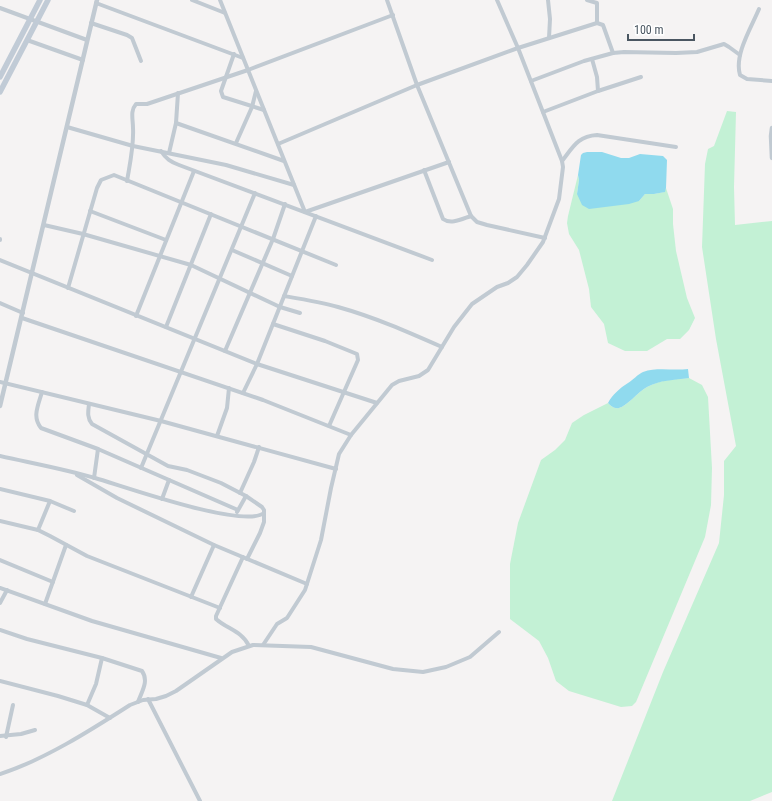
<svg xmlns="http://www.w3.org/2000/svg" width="772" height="801" viewBox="0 0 772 801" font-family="'Roboto Condensed',sans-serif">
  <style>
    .green { fill: #c3f1d5 }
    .water { fill: #90daee }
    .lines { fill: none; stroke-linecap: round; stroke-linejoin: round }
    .minor { stroke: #c1cad2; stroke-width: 4 }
    .tertiary { stroke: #c1cad2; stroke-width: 4.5 }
    .secondary { stroke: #c1cbd6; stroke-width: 5.5 }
  </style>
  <rect width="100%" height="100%" fill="#f5f3f3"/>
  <!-- green -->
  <g class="green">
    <path d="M727,111L736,112L734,187L735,225L772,221V792L750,801H612L663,672L719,543L724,495V461L736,446L716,339L702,247L705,164L708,149L714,146Z"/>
    <path d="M578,175L579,180L577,194L639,201L645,194H654L664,192L666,188L673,209V224L676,251L687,298L695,318L689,330L680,339H667L647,351H625L608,343L604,324L591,307L589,289L579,250L569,234L567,223L568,216Z"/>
    <path d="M689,378L702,385L708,397L712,468L711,505L705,537L636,702L632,706L621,707L569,691L556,681L548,658L539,641L510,619V564L518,523L541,460L555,450L565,440L572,423L584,415L608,403C611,406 614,409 619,408C627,406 638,392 647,387C660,380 674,379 689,378Z"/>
  </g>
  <!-- water -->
  <g class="water">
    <path d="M587,152H602L621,158H629L640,154L663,156L667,160L666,188L665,192L654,194H645L639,201L629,204L589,209L582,205L577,194L579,180L578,175L581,155L583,153Z"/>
    <path d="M688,369L689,378C674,380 660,380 647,387C638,392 627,406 619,408C614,409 611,406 608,403C612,395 620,388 628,383C633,380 638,374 643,372C657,367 673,371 688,369Z"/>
  </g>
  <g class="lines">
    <!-- minor -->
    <g class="minor">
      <path d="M192,0L225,13"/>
      <path d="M220,0L305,212L449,162"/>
      <path d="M387,0L417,85L471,216L477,222L487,225L545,238"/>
      <path d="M548,0L550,19L549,38"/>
      <path d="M587,0L597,3V23"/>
      <path d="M96,3L243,58"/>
      <path d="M0,8L87,40"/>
      <path d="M759,9C751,28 734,55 740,75L747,79L772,81"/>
      <path d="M91,23L127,35L132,38L141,61"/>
      <path d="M27,40L83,60"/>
      <path d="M234,54L221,91L223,97L264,110"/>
      <path d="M592,59L597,77L598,91"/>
      <path d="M531,81L584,61L613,53L624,52L676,53L697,52L724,44L729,47L740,55"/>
      <path d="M543,112L598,91L641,77"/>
      <path d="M176,123L284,161"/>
      <path d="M67,127L133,146L226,165L294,185"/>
      <path d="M236,143L252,107L256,91"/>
      <path d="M278,144L417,85L518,48L597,23L603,25L613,53"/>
      <path d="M161,151C166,159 171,162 179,165L432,260"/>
      <path d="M169,153L176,123L178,93"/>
      <path d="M562,161C573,147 578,136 597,135L676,147"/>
      <path d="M424,170L443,219C451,225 462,219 471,216"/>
      <path d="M127,181C130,163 134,146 133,128C133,119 130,111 136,104H147L153,102L248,70L393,15"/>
      <path d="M90,211L166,240"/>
      <path d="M44,225L83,234L191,265L280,307L300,313"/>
      <path d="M0,240V239"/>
      <path d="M232,250L292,276"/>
      <path d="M0,260L257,364L377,403"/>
      <path d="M68,288L97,188L101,180L114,175L336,265"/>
      <path d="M284,296C302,299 321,302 338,307C374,317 408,332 442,347"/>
      <path d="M0,303L23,313"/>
      <path d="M136,316L194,171"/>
      <path d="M22,318L263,400L351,435"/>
      <path d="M273,324L325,341L357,354L358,360L329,426"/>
      <path d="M166,327L211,214"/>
      <path d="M225,351L273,239L285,204"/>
      <path d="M0,382L161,421L336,469"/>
      <path d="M42,392C38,406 32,417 41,428L98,449L238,510"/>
      <path d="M243,393L257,364L316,216"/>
      <path d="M89,404C88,412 87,418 92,424L168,466L187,470L221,483L246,496L262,507L264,510V522L260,533L247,559"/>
      <path d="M217,436L227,408L229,388"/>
      <path d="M0,456C31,463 64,469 95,478C123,486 243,529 264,513"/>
      <path d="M141,468L255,193"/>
      <path d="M77,475L117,498L214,545L307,584"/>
      <path d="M94,478L98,449"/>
      <path d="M0,489L50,501L74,511"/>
      <path d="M240,493L254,462L259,447"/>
      <path d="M162,499L169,480"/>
      <path d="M237,512L246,496"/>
      <path d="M0,521L38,530L50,536L87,556L220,608"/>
      <path d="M38,530L50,501"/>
      <path d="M243,557L216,616V619C227,629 242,631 249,646"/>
      <path d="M0,560L53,582"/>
      <path d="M0,588L92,621L221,658"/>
      <path d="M191,597L214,545"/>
      <path d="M0,603L7,590"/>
      <path d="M45,604L66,545"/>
      <path d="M0,630L27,639L102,658L142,671C149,681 142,691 138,702"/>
      <path d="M263,645L277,624L287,618L305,590L321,540L331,488L339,454L351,435L392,385L399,381L419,376L428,370L454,327L472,304L497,287L508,283L517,277L527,265L543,242L559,199L563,167L562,161L518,48L497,0"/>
      <path d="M0,681L58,696L87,705L110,718"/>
      <path d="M148,699L200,801"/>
      <path d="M87,705L96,684L102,658"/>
      <path d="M0,736L21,734L35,730"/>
      <path d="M6,737L13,705"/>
      <path d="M0,774C44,760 91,730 130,705L143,700L156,699L166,696L176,691L232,652L253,645L311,647L393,669L423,672L446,667L470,657L499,632"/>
    </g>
    <!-- tertiary -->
    <g class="tertiary">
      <path d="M772,128L771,136L772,158"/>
      <path d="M0,406L97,0"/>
    </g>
    <!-- secondary -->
    <g class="secondary">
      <path d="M0,77L40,0"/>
      <path d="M0,92L48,0"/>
    </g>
  </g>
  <!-- scale -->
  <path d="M628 34v6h66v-6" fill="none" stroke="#4a5661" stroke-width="2"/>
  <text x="634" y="34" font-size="12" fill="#4a5661" stroke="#ffffff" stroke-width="3" paint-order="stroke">100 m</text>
</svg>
